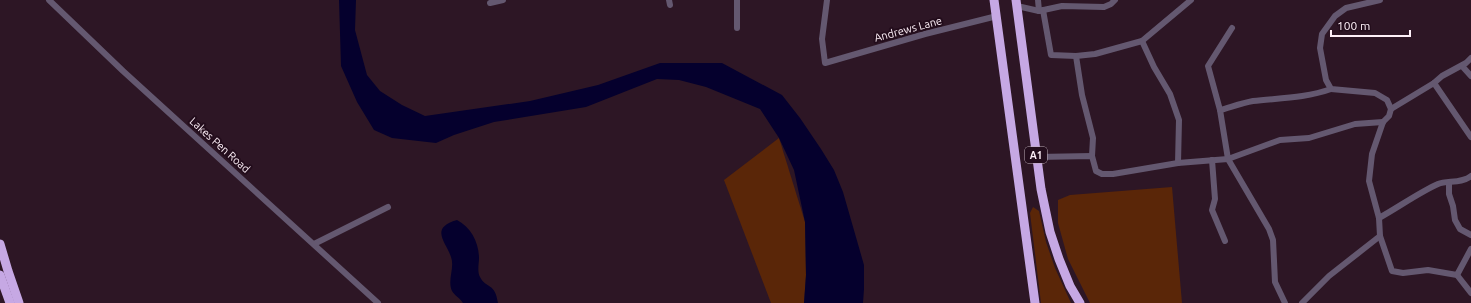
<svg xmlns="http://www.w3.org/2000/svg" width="1471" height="303" viewBox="0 0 1471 303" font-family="Ubuntu,sans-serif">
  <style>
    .green { fill: #5a2608 }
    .water { fill: #05002d }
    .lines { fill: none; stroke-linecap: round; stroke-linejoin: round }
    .minor { stroke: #645870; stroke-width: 6 }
    .highway { stroke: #c6a8e4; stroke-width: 9 }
    .labels { text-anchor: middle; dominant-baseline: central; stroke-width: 4; stroke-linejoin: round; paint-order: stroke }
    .shield { fill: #230d1c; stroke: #bcacb6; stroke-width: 1 }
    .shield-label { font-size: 10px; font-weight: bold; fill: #fef0f8 }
    .street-label { font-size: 11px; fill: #fef0f8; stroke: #230d1c }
  </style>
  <rect width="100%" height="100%" fill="#2d1625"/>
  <!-- green -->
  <g class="green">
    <path d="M779,138L805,222L806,275L804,303H771L724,180Z"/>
    <path d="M1172,187L1182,303H1090L1068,259L1058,223V200L1070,195Z"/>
    <path d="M1033,207L1039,211L1046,242L1055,268L1071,303H1041L1030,213Z"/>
  </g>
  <!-- water -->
  <g class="water">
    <path d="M339,0H356L355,30L367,75L380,91L402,105L425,116L530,101L598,85L660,63H722L782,95L800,118L821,149L834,170L843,192L864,265V289L863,303H804L806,275L805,222L794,170L779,138L760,109L706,87L679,80L657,79L586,107L494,122L454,135L436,143L392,138L374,130L357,102L341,66Z"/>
    <path d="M457,220C471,227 479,243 479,258C479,264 477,271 480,277C486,289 495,282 498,303H463C460,298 455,296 452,291C447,280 455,268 451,257C446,242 429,228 457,220Z"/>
  </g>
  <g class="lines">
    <!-- minor -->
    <g class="minor">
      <path d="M49,0L123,71L378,303"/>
      <path d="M669,0L670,5"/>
      <path d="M827,0L822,39L825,63L925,34L997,16"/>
      <path d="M1038,0L1039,11"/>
      <path d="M1380,0L1346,8L1335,16L1322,34L1320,48L1326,80L1331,89L1375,93L1387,100L1391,109"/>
      <path d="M490,3L503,0"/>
      <path d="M1017,6L1039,11L1062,6L1104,7L1111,4L1115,0"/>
      <path d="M1043,10L1051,55L1076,56L1095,54L1142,41L1191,0"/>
      <path d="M737,28V0"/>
      <path d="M1232,28L1208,66L1220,110L1228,159L1269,229L1273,240L1275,282L1285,303"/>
      <path d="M1142,41L1154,67L1170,94L1179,120L1178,163"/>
      <path d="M1076,56L1082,95L1093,138L1092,156"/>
      <path d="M1462,66L1471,76"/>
      <path d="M1434,83L1471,137"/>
      <path d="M1220,110C1231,107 1242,103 1253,101C1280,98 1306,98 1331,89"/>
      <path d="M1037,157L1092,156L1096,171L1102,174H1113L1178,163L1228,159L1280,140L1309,138L1355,124L1383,122"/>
      <path d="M1212,160L1215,199L1212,210L1225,241"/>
      <path d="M1449,183V194L1453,206L1455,220L1460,229L1471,235"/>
      <path d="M1379,218C1399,207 1418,193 1438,184C1447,180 1461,184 1471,176"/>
      <path d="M1380,236L1392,271L1403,273L1428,270L1457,275L1471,293"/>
      <path d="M314,244L388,207"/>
      <path d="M1457,275L1471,249"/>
      <path d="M1302,303L1329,276L1380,236L1379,218L1369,181L1372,154L1383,122L1389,116L1391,109L1434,83L1442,76L1466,63L1471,58"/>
    </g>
    <!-- highway -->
    <g class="highway">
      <path d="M994,0L1035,303"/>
      <path d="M1016,0L1041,189L1050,232L1059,259L1070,286L1080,303"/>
      <path d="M0,244L8,271L19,303"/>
      <path d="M0,275L10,303"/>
    </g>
  </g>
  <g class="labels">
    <!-- shield labels -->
    <rect class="shield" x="1025" y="147" width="22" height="16" rx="3"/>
    <g class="shield-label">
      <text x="1036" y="155">A1</text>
    </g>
    <!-- street labels -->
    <g class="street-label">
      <text transform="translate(908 29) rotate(-15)">Andrews Lane</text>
      <text transform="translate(220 145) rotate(42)">Lakes Pen Road</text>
    </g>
  </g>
  <!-- scale -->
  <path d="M1331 30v6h79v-6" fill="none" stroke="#fef0f8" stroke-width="2"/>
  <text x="1337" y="30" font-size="12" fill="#fef0f8" stroke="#230d1c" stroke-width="3" paint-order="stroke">100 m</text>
</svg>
